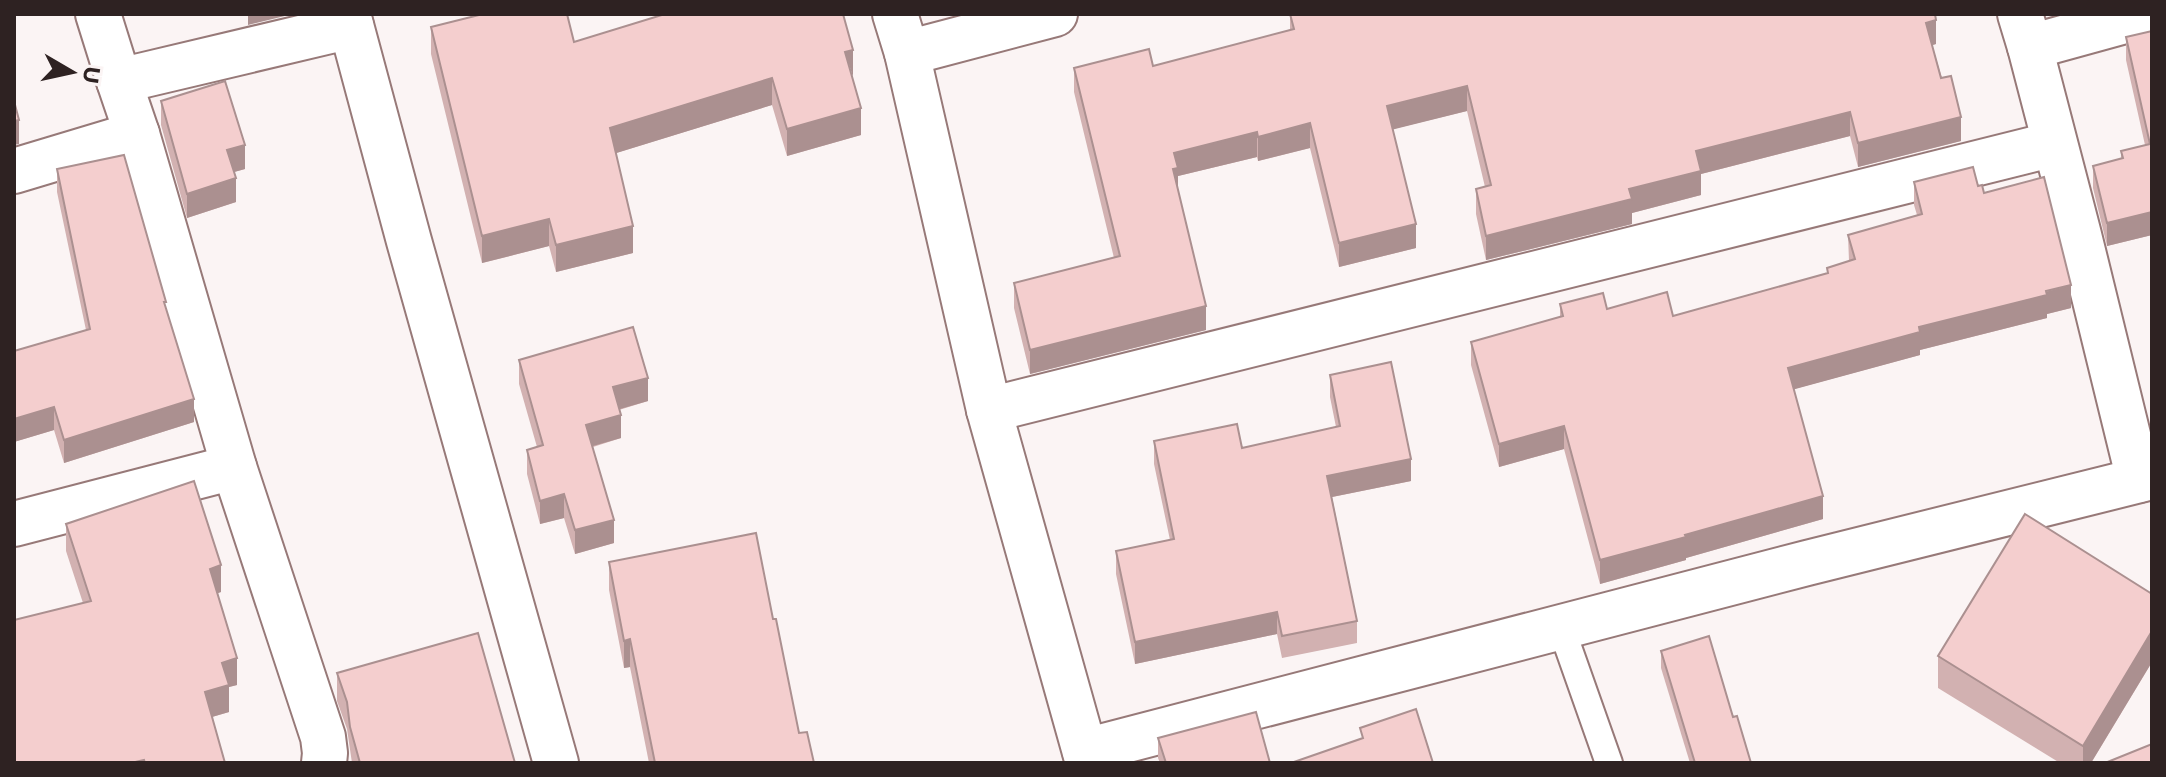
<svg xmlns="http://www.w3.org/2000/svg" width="2166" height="777" viewBox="0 0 2166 777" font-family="Montserrat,sans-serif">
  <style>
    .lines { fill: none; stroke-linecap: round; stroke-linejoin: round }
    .service-casing { stroke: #977978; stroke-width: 30 }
    .minor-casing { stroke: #977978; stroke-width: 48 }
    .service { stroke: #fff; stroke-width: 26 }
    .minor { stroke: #fff; stroke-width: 44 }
    .wall { fill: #d2b1b1 }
    .shaded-wall { fill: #ab9090 }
    .building { fill: #f4cece; stroke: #ab9090; stroke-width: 2 }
  </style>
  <rect width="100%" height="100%" fill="#fbf4f4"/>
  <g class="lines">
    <defs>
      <path id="service" d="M1561,627L1609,763"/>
      <g id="minor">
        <path d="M98,14L119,81"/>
        <path d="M348,14L409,241L556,763"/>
        <path d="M895,14L907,53L989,410L1088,763"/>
        <path d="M2020,14L2030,47L2079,235L2139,480"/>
        <path d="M2030,47L2150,14"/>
        <path d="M907,53L1055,14"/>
        <path d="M14,171L137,134"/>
        <path d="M989,410L2054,144"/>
        <path d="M14,524L234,467"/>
        <path d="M1085,751L1807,563L2152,477"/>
        <path d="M324,763L325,753L323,737L234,467L137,134L119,81L351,26"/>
      </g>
    </defs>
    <!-- service casing -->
    <use href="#service" class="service-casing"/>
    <!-- minor casing -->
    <use href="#minor" class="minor-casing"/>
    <!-- service -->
    <use href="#service" class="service"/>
    <!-- minor -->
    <use href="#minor" class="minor"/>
  </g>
  <!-- wall -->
  <g class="wall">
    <path d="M1290,14H1935L1936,44L1932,45L1961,141L1858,167L1850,136L1701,174V195L1632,213V224L1486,260L1476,214V189L1485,187L1467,111L1393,129L1416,248L1339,267L1310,148L1258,161L1257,157L1178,176V191L1206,330L1030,374L1014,308V283L1114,258L1074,92V68L1153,66L1290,30Z"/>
    <path d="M431,27L574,42L852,77L861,135L787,156L772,105L616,153L633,253L556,272L549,246L482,263L431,54Z"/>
    <path d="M2152,31V235L2107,246L2093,188V166L2121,159V151L2145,145L2126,60V37Z"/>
    <path d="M161,101L245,169L234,172L236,202L187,218L161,125Z"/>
    <path d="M57,169L166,312L194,422L64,463L54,430L14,442V351L86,330L57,192Z"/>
    <path d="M1914,182L1978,186L1984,193L2071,308L2047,314V318L1920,350V355L1794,389L1823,519L1686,558V560L1600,584L1564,449L1499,467L1471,365V342L1560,317V304L1673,316L1827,274V268L1849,261L1848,235L1917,215L1914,205Z"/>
    <path d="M519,360L648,401L619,410L621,438L593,447L614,543L575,554L564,518L540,524L527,474V450L537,447L519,384Z"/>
    <path d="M1330,375L1411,481L1332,497L1357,621V643L1282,658L1277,634L1135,664L1116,574V551L1170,540L1154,464V441L1242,448L1336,427L1330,397Z"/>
    <path d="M66,524L221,592L217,593L237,685L229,687V712L212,717L225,763H14L83,603L66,551Z"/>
    <path d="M609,562L773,619L799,733L814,763H649L630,667L624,668L609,590Z"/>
    <path d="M2152,594V662L2091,763H2060L1938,688V656Z"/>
    <path d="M1661,651L1733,717L1751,763H1690L1661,668Z"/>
    <path d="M337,673L515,763H352L347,729L337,701Z"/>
    <path d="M1158,738L1270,763H1160L1158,758Z"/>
  </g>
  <!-- shaded-wall -->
  <g class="shaded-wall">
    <path d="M248,14H293L248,25Z"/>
    <path d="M1936,20V44L1926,47V23Z"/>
    <path d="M853,50V77L845,52Z"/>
    <path d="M772,78V105L610,155V128Z"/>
    <path d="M1467,86V111L1387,131V106Z"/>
    <path d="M861,108V135L787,156V129Z"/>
    <path d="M1850,112V136L1701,174V195L1632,213V224L1486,260V236L1629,189L1696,151Z"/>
    <path d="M1961,117V141L1858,167V143Z"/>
    <path d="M19,120V144L14,145V121Z"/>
    <path d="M1310,123V148L1258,161V137Z"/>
    <path d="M1257,132V157L1178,176V193L1173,169L1174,153Z"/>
    <path d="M245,145V169L227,174V150Z"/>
    <path d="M236,178V202L187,218V194Z"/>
    <path d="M2152,212V235L2107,246V223Z"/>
    <path d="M549,219V246L482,263V236Z"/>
    <path d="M1416,224V248L1339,267V243Z"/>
    <path d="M633,226V253L556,272V245Z"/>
    <path d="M2071,285V308L2047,314V318L1920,350V355L1788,391V368L1919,327Z"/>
    <path d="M1206,306V330L1030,374V350Z"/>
    <path d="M648,378V401L613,411V387Z"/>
    <path d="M194,399V422L64,463V440Z"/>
    <path d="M54,407V430L14,442V419Z"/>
    <path d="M621,415V438L586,448V425Z"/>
    <path d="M1564,426V449L1499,467V444Z"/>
    <path d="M1411,459V481L1327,498V476Z"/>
    <path d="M564,494V518L540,524V501Z"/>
    <path d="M1823,496V519L1686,558V560L1600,584V560L1685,535Z"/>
    <path d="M614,520V543L575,554V530Z"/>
    <path d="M221,565V592L210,596V569Z"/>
    <path d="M1277,612V634L1135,664V642Z"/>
    <path d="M2152,631V662L2091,763H2083V746Z"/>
    <path d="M630,639V667L624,668V641Z"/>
    <path d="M237,658V685L229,687V712L205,719V692L222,663Z"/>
  </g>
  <!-- building -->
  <g class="building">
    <path d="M483,14H567L574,42L665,14H843L853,50L845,52L861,108L787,129L772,78L610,128L633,226L556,245L549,219L482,236L431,27Z"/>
    <path d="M1290,14H1935L1936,20L1926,23L1941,78L1951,76L1961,117L1858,143L1850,112L1696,151L1701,171L1629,189L1632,199L1486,236L1476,189L1491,185L1467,86L1387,106L1416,224L1339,243L1310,123L1258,137L1257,132L1174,153L1178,168L1173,169L1206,306L1030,350L1014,283L1120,256L1074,68L1149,49L1153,66L1294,29Z"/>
    <path d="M2152,31V212L2107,223L2093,166L2123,158L2121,151L2150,144L2126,37Z"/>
    <path d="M225,81L245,145L227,150L236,178L187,194L161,101Z"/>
    <path d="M14,101L19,120L14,121Z"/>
    <path d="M124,155L166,302H164L194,399L64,440L54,407L14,419V351L90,329L57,169Z"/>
    <path d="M1973,167L1978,186L1982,185L1984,193L2044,177L2071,285L2046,291L2047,295L1919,327L1920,332L1788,368L1823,496L1685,535L1686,537L1600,560L1564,426L1499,444L1471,342L1563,316L1560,304L1603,293L1607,309L1667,292L1673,316L1828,273L1827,268L1855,259L1848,235L1922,214L1914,182Z"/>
    <path d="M633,327L648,378L613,387L621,415L586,425L614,520L575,530L564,494L540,501L527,450L543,445L519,360Z"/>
    <path d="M1391,362L1411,459L1327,476L1357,621L1282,636L1277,612L1135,642L1116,551L1174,539L1154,441L1237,424L1242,448L1340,426L1330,375Z"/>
    <path d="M194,481L221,565L210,569L237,658L222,663L229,685L205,692L225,763H145L144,760L131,763H14V620L91,601L66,524Z"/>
    <path d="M2025,514L2152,594V631L2083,746L1938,656Z"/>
    <path d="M756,533L773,619H776L799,733L807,732L814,763H655L630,639L624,641L609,562Z"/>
    <path d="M478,633L515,763H360L350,727L347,702L337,673Z"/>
    <path d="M1709,636L1733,717L1737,716L1751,763H1695L1661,651Z"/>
    <path d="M1416,709L1433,763H1291L1363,738L1360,728Z"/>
    <path d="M1256,712L1270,763H1166L1158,738Z"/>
    <path d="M2152,744V763H2105Z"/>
  </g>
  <!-- border -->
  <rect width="2166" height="777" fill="none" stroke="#2e2222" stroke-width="32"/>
  <!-- north arrow -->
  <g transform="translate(72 72) rotate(99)" stroke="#fbf4f4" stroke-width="6" paint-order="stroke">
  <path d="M0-6L14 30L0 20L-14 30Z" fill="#2e2222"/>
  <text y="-12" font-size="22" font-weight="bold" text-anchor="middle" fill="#2e2222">U</text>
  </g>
</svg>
